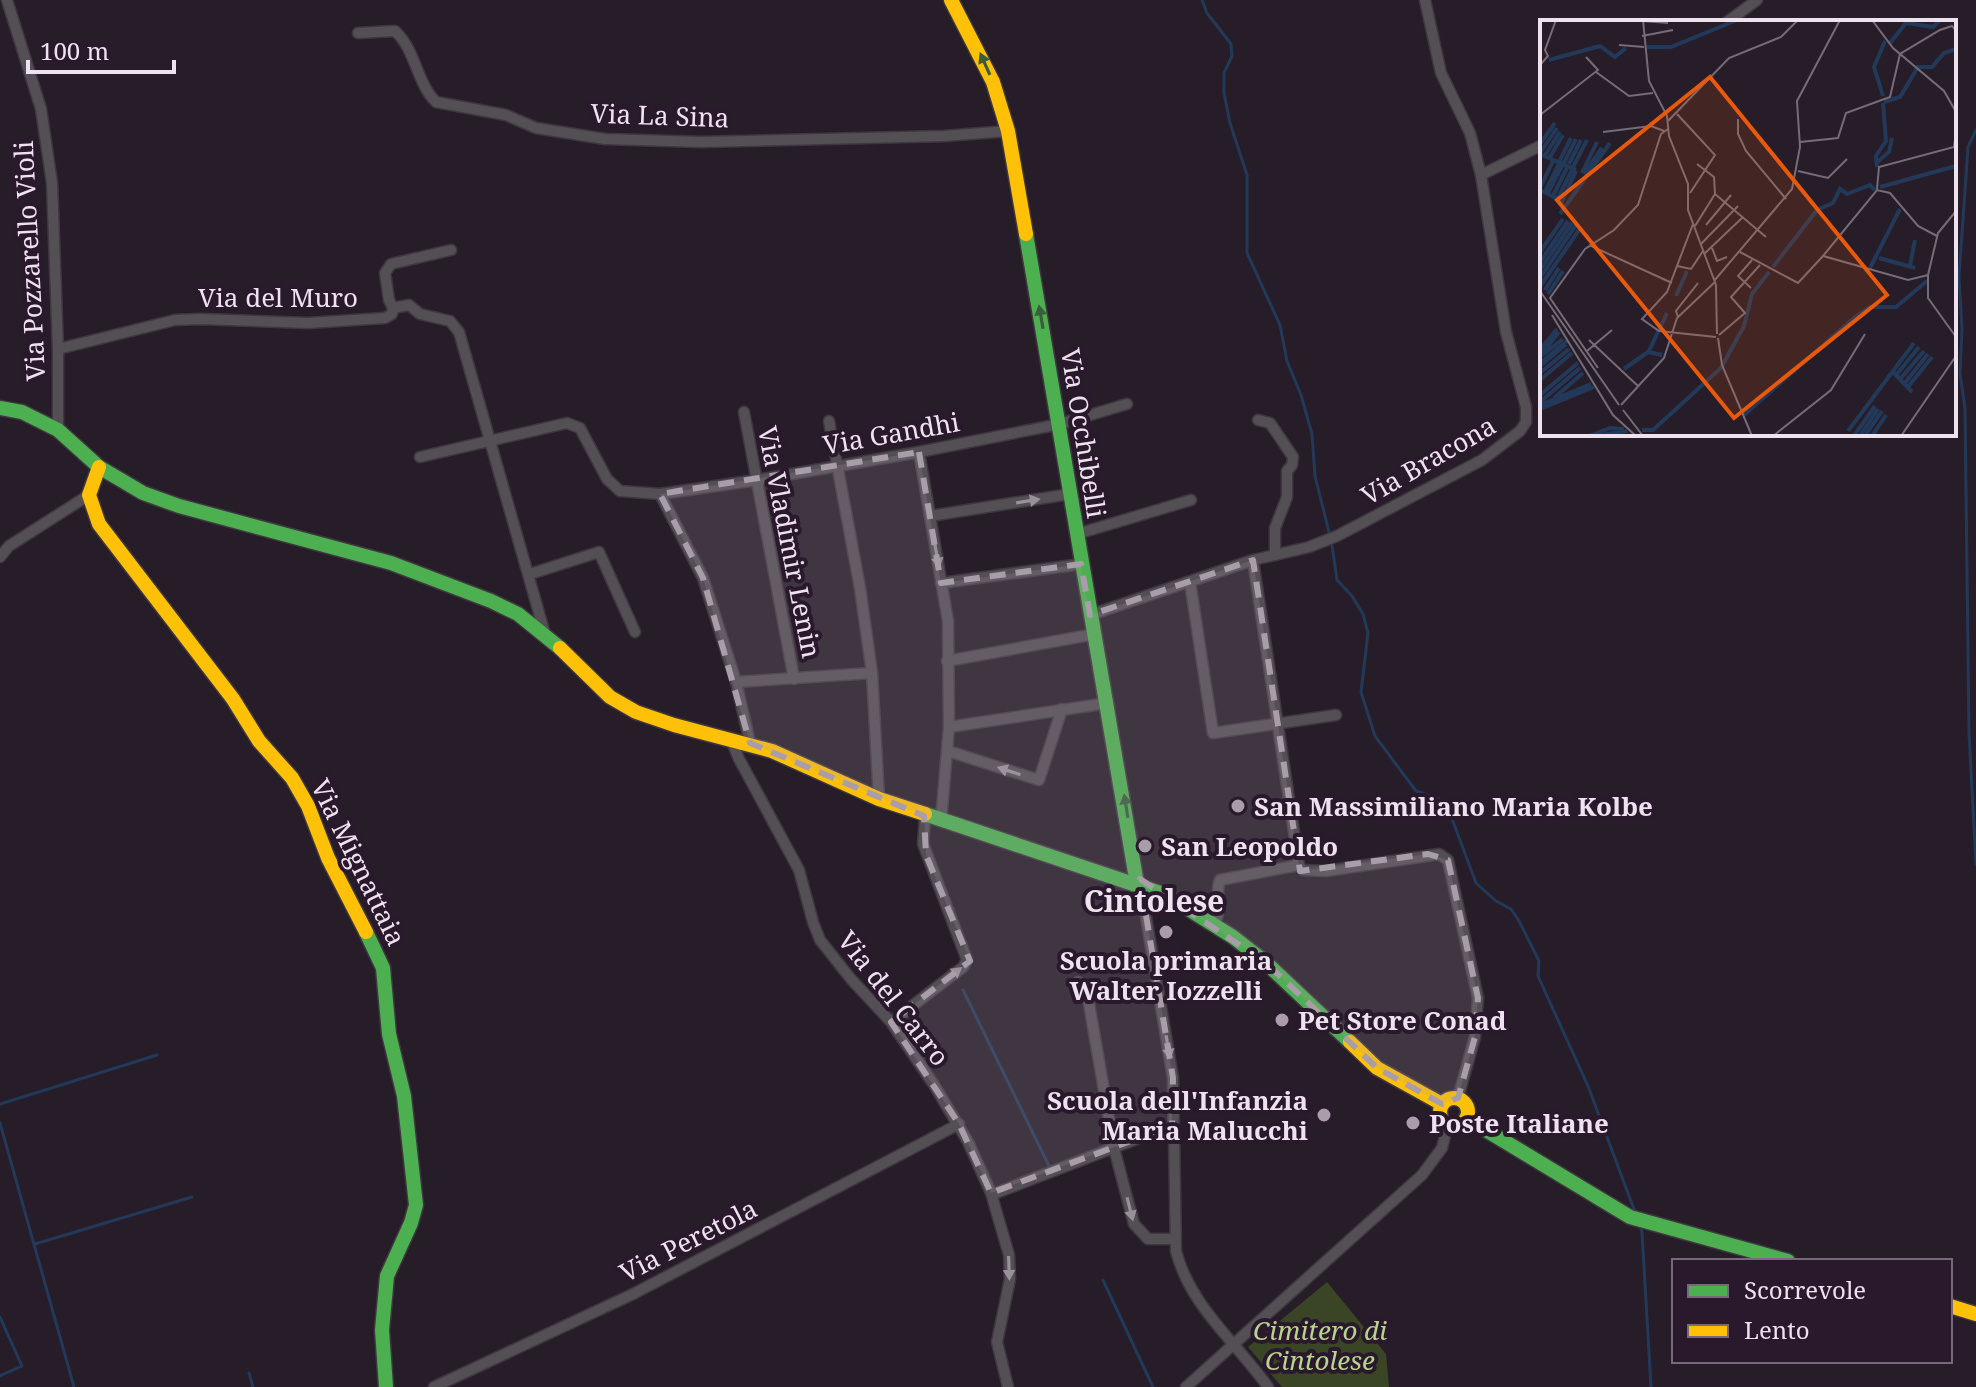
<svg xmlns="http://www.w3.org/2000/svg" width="1976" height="1387" viewBox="0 0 1976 1387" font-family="'Noto Serif',serif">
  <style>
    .green { fill: #3a4525 }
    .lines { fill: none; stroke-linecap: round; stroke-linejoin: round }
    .stream { stroke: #233959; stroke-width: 3 }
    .street-casing { stroke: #3f3740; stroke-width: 13 }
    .fast-casing { stroke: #3f3740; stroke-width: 17 }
    .slow-casing { stroke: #3f3740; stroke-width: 17 }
    .street { stroke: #544e55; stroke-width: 10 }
    .fast { stroke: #4caf50; stroke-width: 14 }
    .slow { stroke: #ffc107; stroke-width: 14 }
    .oneway { fill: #395c3c }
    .oneway2 { fill: #99919a }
    .marked { fill: #a89da9; fill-opacity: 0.2; stroke: #a89da9; stroke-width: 6; stroke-dasharray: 16 10; stroke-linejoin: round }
    .poi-dot { fill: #a89da9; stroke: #2a192c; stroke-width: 3 }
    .labels { text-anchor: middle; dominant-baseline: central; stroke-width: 8; stroke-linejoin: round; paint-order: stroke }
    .street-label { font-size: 26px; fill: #eee2ef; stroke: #2a192c }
    .poi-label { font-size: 26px; font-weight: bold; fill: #eee2ef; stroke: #2a192c; text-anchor: start }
    .park-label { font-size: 26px; font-style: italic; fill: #b8d38d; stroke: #2a192c }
    .quarter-label { font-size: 30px; font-weight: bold; fill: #eee2ef; stroke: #2a192c }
    .inset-river { fill: none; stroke: #233959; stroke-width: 4 }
    .inset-road { fill: none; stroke: #766c78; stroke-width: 2 }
    .view { fill: #e8590c; fill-opacity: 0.15; stroke: #e8590c; stroke-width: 4 }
    .inset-edge { fill: none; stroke: #eee2ef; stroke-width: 4 }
  </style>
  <rect width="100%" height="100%" fill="#261d28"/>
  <!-- green -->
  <path class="green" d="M1327,1282L1386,1354L1389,1387H1282L1248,1347Z"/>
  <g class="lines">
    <!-- stream -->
    <g class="stream">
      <path d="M1202,0L1207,13L1231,44L1232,56L1224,73V93L1230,123L1247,175V253L1280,325L1287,361L1301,395L1312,434L1315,476L1329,532"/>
      <path d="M1976,130L1968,147L1959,277L1962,329L1960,373L1965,409L1969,733L1976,864"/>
      <path d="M1332,545L1337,580L1352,596L1363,614L1368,633L1361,692L1375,736L1416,791L1442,800L1448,808L1476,883L1496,901L1511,909L1519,921L1539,961L1538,976L1588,1086L1635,1212"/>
      <path d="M963,990L1050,1168"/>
      <path d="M0,1104L157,1055"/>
      <path d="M0,1123L74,1387"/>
      <path d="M1639,1223L1642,1232L1651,1387"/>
      <path d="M35,1244L192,1197"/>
      <path d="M1103,1280L1153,1387"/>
      <path d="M0,1317L22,1366L0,1376"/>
      <path d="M249,1373L253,1387"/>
    </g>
    <defs>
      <g id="street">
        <path d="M7,0L41,109L52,183L58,349V430"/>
        <path d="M1425,0L1441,73L1470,133L1481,175"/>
        <path d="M1727,22L1757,0"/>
        <path d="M358,33L395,31C416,50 416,82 436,102L506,115L536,128L605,139L702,142L944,136L1008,131"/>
        <path d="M393,308L389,300L385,273L391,264L451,250"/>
        <path d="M58,349L175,320L201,319L308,323L385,318L392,314L393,308L409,305L420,314L450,321L459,332L545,634"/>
        <path d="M744,412L794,679"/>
        <path d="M1258,420L1270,423L1293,457L1292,465L1287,471V497L1275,528V555"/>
        <path d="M829,421L860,588L872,673L879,799"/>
        <path d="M919,452L948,621L949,727L941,821"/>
        <path d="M420,457L567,423L580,428L607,479L620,491L660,494L757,480L919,452L1060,424L1127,404"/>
        <path d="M660,494L703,578L736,682L750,743"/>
        <path d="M930,516L1070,494"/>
        <path d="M1077,534L1191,500"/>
        <path d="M0,557L9,546L89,495"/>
        <path d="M1253,560L1299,865L1303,870L1326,871L1439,854L1448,860L1478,998L1475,1037L1458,1098"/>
        <path d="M530,574L599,552L635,632"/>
        <path d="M1190,582L1213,733L1336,715"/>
        <path d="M941,583L1081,564"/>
        <path d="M1090,615L1253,560L1309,547L1337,536L1482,460L1520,431L1526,422V407L1506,332L1481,175L1542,145"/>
        <path d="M947,661L1095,634"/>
        <path d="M736,682L872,673"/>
        <path d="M949,727L1108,703"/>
        <path d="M731,739L738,757L799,870L813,922L820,940L851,979L891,1022L934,1085L968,1142L991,1193L1009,1255L1010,1279L997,1342L1008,1387"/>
        <path d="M948,751L1039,780L1062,709"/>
        <path d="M1145,887L1144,905L1173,1078L1176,1251C1190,1306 1236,1342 1268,1387"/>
        <path d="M1214,925C1224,904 1214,895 1220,880L1299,865"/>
        <path d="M1078,982L1087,992L1114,1148L1134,1224L1148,1239H1175"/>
        <path d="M891,1022L963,967L967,960L923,844L925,816"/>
        <path d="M991,1193H996L1160,1130L1172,1132"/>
        <path d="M434,1387L633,1294L959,1124"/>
        <path d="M1186,1387L1422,1175L1442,1148L1448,1124"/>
      </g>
      <g id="fast">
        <path d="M1026,234L1137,884"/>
        <path d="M0,408L22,412L58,430L99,467L143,493L179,506L391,563L491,601L518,614L560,648"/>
        <path d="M925,814L1166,895L1233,937L1265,962L1350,1042"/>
        <path d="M366,932L383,968L389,1034L404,1096L416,1205L411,1223L387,1276L382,1330L386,1387"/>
        <path d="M1466,1118L1630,1217L1788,1261"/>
      </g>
      <g id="slow">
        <path d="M951,0L993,82L1008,131L1026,234"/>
        <path d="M99,467L89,495L99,524L233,699L259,741L292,778L308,806L328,858L366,932"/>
        <path d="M560,648L610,697L636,712L674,725L772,751L879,799L925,814"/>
        <path d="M1350,1042L1377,1068L1442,1104"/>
        <circle cx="1454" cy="1112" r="14"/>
        <path d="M1950,1306L1976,1314"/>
      </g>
    </defs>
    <!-- street casing -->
    <use href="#street" class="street-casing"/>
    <!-- fast casing -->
    <use href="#fast" class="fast-casing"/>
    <!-- slow casing -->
    <use href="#slow" class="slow-casing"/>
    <!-- street -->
    <use href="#street" class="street"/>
    <!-- fast -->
    <use href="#fast" class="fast"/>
    <!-- slow -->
    <use href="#slow" class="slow"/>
  </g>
  <!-- one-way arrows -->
  <defs><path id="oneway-solid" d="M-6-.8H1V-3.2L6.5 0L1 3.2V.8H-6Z" transform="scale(2)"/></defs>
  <g class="oneway">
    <use href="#oneway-solid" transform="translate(985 64) rotate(-114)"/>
    <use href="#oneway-solid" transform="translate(1041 317) rotate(-100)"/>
    <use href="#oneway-solid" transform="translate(1126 806) rotate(-99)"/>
  </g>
  <g class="oneway2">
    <use href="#oneway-solid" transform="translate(1028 501) rotate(-9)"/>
    <use href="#oneway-solid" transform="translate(937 556) rotate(80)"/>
    <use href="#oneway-solid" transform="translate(1009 771) rotate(-162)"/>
    <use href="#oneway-solid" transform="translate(952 975) rotate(-38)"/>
    <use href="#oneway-solid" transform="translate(1168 1047) rotate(81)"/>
    <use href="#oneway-solid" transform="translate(1130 1209) rotate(76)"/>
    <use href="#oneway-solid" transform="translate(1009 1268) rotate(88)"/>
  </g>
  <!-- marked area -->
  <path class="marked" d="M919,452L941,583L1081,564L1090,615L1253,560L1300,871L1428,854L1448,860L1478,998L1475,1037L1458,1098L1442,1104L1377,1068L1265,962L1140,879L1173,1078L1172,1132L1160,1130L991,1193L959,1124L891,1022L970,961L926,855L924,816L750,743L703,578L660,494Z"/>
  <!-- markers -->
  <g class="poi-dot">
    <circle cx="1238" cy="806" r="8"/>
    <circle cx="1145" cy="846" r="8"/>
    <circle cx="1166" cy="932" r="8"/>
    <circle cx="1282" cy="1020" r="8"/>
    <circle cx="1324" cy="1115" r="8"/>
    <circle cx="1413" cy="1123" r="8"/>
  </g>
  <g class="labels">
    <!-- street labels -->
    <g class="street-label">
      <text transform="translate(660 115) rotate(2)">Via La Sina</text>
      <text transform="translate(29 261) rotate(-93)">Via Pozzarello Violi</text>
      <text x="278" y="297">Via del Muro</text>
      <text transform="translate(891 433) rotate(-10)">Via Gandhi</text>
      <text transform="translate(1084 433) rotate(81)">Via Occhibelli</text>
      <text transform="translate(1428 460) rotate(-30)">Via Bracona</text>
      <text transform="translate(790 542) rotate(79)">Via Vladimir Lenin</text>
      <text transform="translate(359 862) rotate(64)">Via Mignattaia</text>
      <text transform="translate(894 998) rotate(52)">Via del Carro</text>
      <text transform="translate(688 1240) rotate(-27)">Via Peretola</text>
    </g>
    <!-- poi labels -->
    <g class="poi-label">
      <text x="1254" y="806">San Massimiliano Maria Kolbe</text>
      <text x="1161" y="846">San Leopoldo</text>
      <text x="1166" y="960" text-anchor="middle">Scuola primaria<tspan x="1166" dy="30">Walter Iozzelli</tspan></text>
      <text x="1298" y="1020">Pet Store Conad</text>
      <text x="1308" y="1100" text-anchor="end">Scuola dell'Infanzia<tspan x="1308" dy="30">Maria Malucchi</tspan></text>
      <text x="1429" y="1123">Poste Italiane</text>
    </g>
    <!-- park labels -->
    <g class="park-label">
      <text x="1320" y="1330">Cimitero di<tspan x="1320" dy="30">Cintolese</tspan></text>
    </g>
    <!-- quarter labels -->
    <g class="quarter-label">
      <text x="1154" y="900">Cintolese</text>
    </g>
  </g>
  <!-- overview -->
  <g transform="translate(1540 20)">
    <rect width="416" height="416" fill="#261d28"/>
    <path class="inset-river" d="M350,23L366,3L393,7L400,0M107,27H131L197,0M9,40L60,26L75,37L86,28M343,76L334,47L345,21M344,82L360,77L378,47H392L404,33L416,29M0,124L15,103M0,133L17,108M0,134L36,150M5,135L20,112M10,137L23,115M19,142L31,118M24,143L36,119M336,143L349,132L352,118M29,144L41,120M33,147L47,120M337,147L336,136L346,121L343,83M42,153L57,122M44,154L62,128M340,167L416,146M0,168L13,141M0,170L22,181L36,151M5,172L19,144M8,173L22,146M13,176L27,148M18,178L32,150M20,194L70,123M0,232L23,199M339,238L375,248M0,242L28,201M370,246L375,220M233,247L277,190L293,183L300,169L307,174L330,165L335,170M330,248L360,189M0,250L32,203M0,258L36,205M1,265L41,207M5,270L19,248M8,274L23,251M136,276L147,251M0,330L17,309M109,331L127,293M0,336L19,312M1,336L23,319M0,343L27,321M0,346L26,324M84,349L108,332L122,335M0,353L29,329M354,353L372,372M357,354L379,327M361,358L384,331M0,360L32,333M364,364L388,334M368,367L392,337M0,375L38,343M14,378L43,353M0,382L40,348M0,385L51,364M0,389L54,367M204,395L315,297L330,287H356L387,261M102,410H113L181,348L204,306L212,274L229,252M308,411L374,323M49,416L70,408L84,409M55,416L87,411M314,416L335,386M320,416L338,389M325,416L342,391M332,416L346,395"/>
    <path class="inset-road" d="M103,0L109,61L127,96L129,116L148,164V190L176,265L177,314M332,0L353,28L404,71L416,92M103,1L128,3M102,16L133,10M79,25L104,27M0,45L8,36L5,30L16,0M56,52L89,76L113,73M137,94L175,135L150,173M0,95L58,50L46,37M198,99V114L206,131L246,179M128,101L189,38L241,17L258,0M63,112L111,106L124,111M260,122L298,118L306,93L350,77L360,34L400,10L412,6L416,11M157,144L174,157L175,174M258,151L288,158L307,139M337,169L339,147L414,127L416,113M175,174L226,217M153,204L127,272L102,299L119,311L176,317M166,205L191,175M155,206L175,174M49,225L132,263M160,225L198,186M172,228L177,241L187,237M200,232L258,263L283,236L368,260L388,255V278L416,317M164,234L202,198M283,236L337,170L350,173L378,206L397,216M137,246L151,249L163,231M388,255L398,213L416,191M174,261L252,169L260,127L257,81L300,0M211,268L198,256L212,240M0,271L79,385M12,295L73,395L96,416M138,297L136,291L158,263M179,315L205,293L191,277L220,245M178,318L182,345L212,416M49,320L99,367M47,331L72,310M58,348L10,278L45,229L74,210L98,185L121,114L128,109M81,385L124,338L137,298L175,262M83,390L103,416M233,416L291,370L325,314M361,416L416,336"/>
    <path class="view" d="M170,57L347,275L194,398L17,180Z"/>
    <rect width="416" height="416" class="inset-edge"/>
  </g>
  <!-- legend -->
  <rect x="1672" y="1259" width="280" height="104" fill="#2a192c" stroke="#78697a" stroke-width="2"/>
  <rect x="1688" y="1285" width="40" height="12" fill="#4caf50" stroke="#78697a" stroke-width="2"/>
  <text x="1744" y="1299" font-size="24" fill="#eee2ef">Scorrevole</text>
  <rect x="1688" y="1325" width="40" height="12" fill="#ffc107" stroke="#78697a" stroke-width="2"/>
  <text x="1744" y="1339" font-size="24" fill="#eee2ef">Lento</text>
  <!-- scale -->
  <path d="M28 60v12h146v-12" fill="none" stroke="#eee2ef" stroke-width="4"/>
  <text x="40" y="60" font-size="24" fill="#eee2ef" stroke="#2a192c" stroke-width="6" paint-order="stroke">100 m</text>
</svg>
